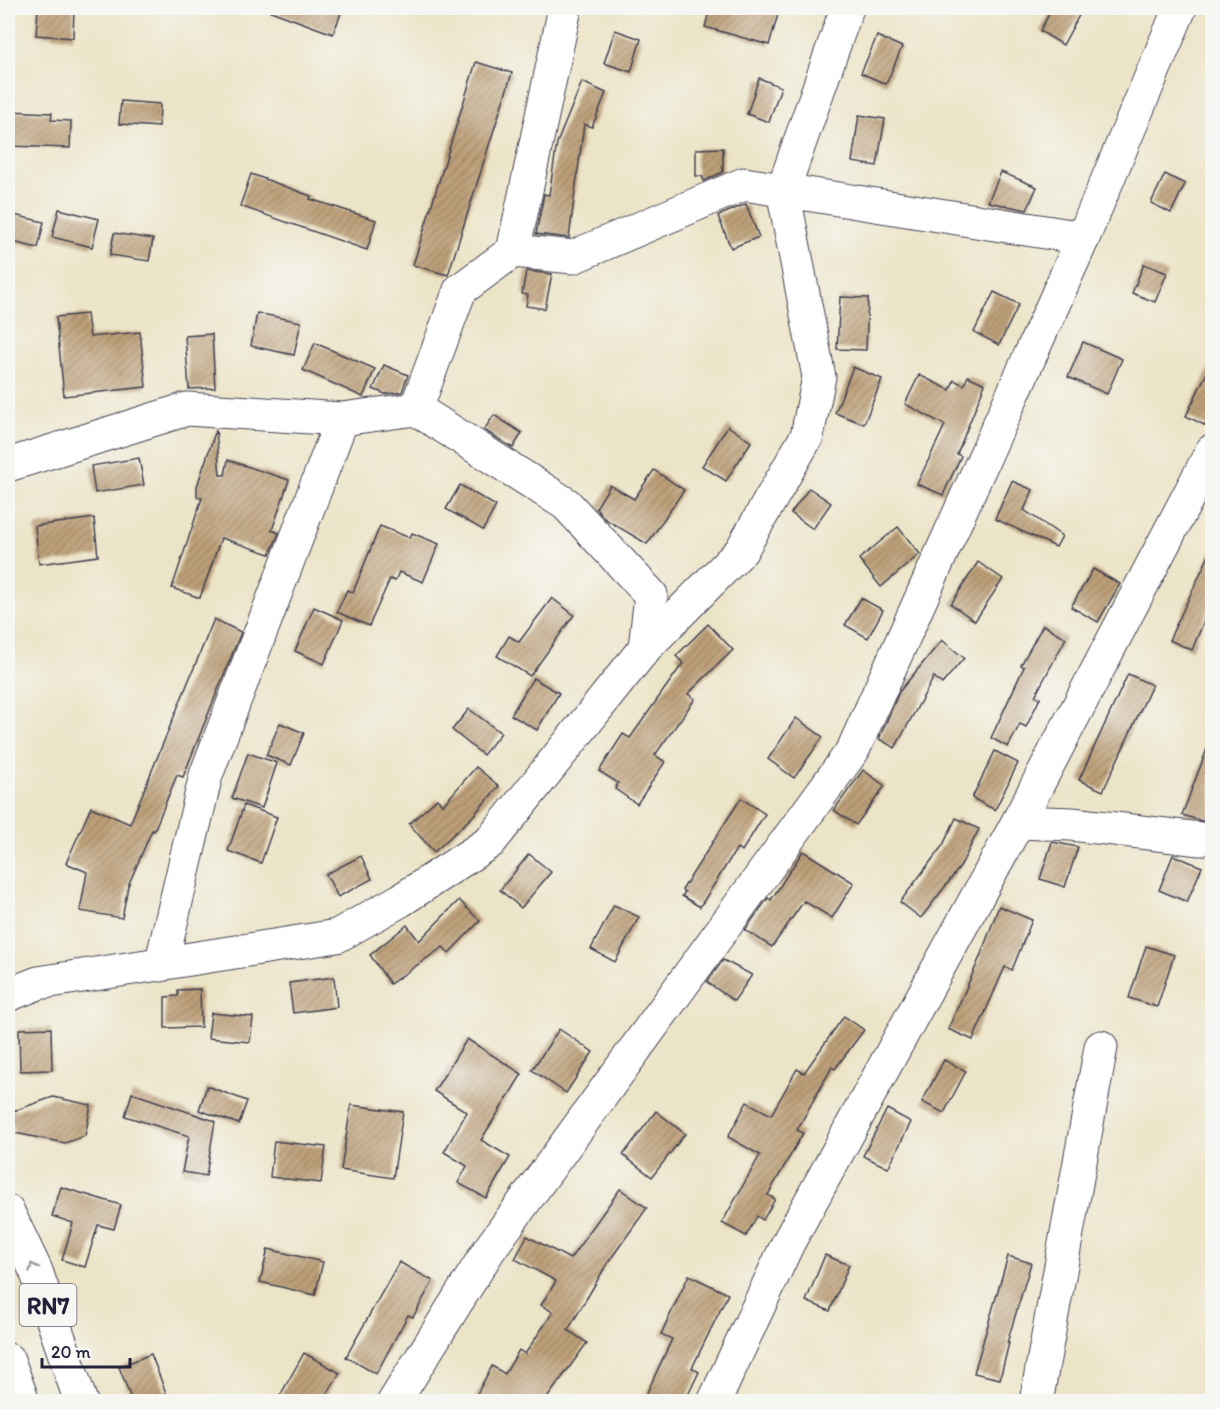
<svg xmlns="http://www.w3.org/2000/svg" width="1220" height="1409" viewBox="0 0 1220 1409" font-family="Itim,sans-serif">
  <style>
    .building { fill: url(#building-hatch) }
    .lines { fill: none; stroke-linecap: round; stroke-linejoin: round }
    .minor-casing { stroke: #403f50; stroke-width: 35 }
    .major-casing { stroke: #403f50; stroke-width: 35 }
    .minor { stroke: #fff; stroke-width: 33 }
    .major { stroke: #fff; stroke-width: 33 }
    .oneway { stroke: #9c9ca7 }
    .labels { text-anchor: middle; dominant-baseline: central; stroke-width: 4.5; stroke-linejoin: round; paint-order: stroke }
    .shield { fill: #f6f6f2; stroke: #626272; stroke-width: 1.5 }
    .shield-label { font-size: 24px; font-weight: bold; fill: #22223b }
  </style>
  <defs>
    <pattern id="building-hatch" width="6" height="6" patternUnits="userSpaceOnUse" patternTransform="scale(1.5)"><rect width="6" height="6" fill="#bea079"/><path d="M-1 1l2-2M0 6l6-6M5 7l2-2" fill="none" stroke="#9a8264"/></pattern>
  </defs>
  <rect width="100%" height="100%" fill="#f6f6f2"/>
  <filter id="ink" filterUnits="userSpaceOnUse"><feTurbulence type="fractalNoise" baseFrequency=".0167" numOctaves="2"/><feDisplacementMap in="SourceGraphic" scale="12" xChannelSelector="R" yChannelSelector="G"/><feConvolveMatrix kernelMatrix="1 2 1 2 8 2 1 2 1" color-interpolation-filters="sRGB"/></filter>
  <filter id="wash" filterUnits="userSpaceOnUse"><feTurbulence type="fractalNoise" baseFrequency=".008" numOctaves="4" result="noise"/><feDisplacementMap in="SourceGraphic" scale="24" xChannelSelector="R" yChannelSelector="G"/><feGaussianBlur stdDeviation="1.35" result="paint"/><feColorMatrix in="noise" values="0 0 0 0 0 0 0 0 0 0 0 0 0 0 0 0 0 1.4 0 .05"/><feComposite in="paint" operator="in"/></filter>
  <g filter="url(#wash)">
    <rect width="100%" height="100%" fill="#ece4c7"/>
    <g id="blocks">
      <!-- building -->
      <g class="building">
        <path d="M38,8H74L73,38L36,35Z"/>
        <path d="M269,8H343L333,34L268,10Z"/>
        <path d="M710,8H780L769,45L705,27Z"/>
        <path d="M1052,8H1083L1063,45L1040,31Z"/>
        <path d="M615,30L641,39L631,72L604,63Z"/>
        <path d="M877,36L902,47L886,84L861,73Z"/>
        <path d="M476,62L512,73L448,275L413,265Z"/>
        <path d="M759,78L781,87L769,122L747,114Z"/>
        <path d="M582,82L606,93L592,127L584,124L569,238L536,234L544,194L549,195L557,143Z"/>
        <path d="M121,101L160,104L159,127L119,124Z"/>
        <path d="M9,111L52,113L51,120L71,121L70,148L8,146Z"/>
        <path d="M859,115L885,119L877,166L852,162Z"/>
        <path d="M723,148V172L704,181L702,176H696V149Z"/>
        <path d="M1001,172L1037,187L1027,210L988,202Z"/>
        <path d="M251,174L311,196L310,199L376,220L367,250L240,206Z"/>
        <path d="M1165,174L1185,184L1171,213L1151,203Z"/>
        <path d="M746,204L759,237L731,248L718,216Z"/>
        <path d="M59,209L99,219L92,247L52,237Z"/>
        <path d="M10,214L44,222L38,248L8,241Z"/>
        <path d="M114,233L153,239L149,261L110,255Z"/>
        <path d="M1144,264L1167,273L1155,302L1132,293Z"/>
        <path d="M526,271L552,274L545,309L526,306L528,295L522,294Z"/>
        <path d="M994,292L1019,304L999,345L974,332Z"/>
        <path d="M840,297L868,298L866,350L837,349Z"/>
        <path d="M257,313L301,322L294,355L251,346Z"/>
        <path d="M87,314L90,337L140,332L146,387L64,396L56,317Z"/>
        <path d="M212,334L215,388L189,389L185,336Z"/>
        <path d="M1083,342L1122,359L1107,394L1068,377Z"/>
        <path d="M315,343L375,369L363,397L303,370Z"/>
        <path d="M1212,362V429L1186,416Z"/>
        <path d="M384,365L408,375L402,392L385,394L373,389Z"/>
        <path d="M853,367L882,379L864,424L835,413Z"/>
        <path d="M919,375L950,390L954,380L964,385L968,376L985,384L957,454L961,456L943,495L917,484L945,425L905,404Z"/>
        <path d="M494,415L522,433L513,448L484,430Z"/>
        <path d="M728,426L751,442L726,481L702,466Z"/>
        <path d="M216,430L220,475H225L228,460L289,480L272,530L279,533L270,554L221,538L200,598L172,588L202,498L197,497V486Z"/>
        <path d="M139,458L144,485L95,493L91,466Z"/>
        <path d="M654,470L684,490L647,544L605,519L596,508L610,485L634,499Z"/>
        <path d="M1012,481L1033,490L1024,510L1062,536L1056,547L995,519Z"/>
        <path d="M460,485L496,506L483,530L446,509Z"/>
        <path d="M809,488L831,503L813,529L791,513Z"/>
        <path d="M94,518L98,556L39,564L35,526Z"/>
        <path d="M380,526L410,538L412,533L439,544L423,582L399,572L395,581L390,579L369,626L337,612L347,590L353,592Z"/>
        <path d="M898,527L920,554L881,587L859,559Z"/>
        <path d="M1212,549V602L1192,650L1169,640Z"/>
        <path d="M978,562L1003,579L975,621L951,604Z"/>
        <path d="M1093,569L1120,584L1098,622L1071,607Z"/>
        <path d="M552,598L574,615L530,676L497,656L509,636L519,642Z"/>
        <path d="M861,598L883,610L868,638L845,625Z"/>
        <path d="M314,607L343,620L324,664L295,651Z"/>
        <path d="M214,619L241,632L183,777L177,775L154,831L152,830L128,886L122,918L80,911L87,872L66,863L91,807L130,824Z"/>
        <path d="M708,624L733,650L688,694L695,699L655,755L665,762L637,804L615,789L618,783L599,771L623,734L630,738L683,663L676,656Z"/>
        <path d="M1043,625L1066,638L1035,696L1040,698L1026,727L1020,724L1008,747L991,738L1024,667L1021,665Z"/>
        <path d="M942,640L964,658L942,684L934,677L895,748L879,739L899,692Z"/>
        <path d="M1128,674L1152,685L1103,791L1079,780Z"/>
        <path d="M533,678L559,693L537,730L511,715Z"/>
        <path d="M469,709L501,733L483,755L452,730Z"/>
        <path d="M796,718L823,737L794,778L768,759Z"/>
        <path d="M280,723L304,733L291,765L266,755Z"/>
        <path d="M1210,741L1212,812L1208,823L1182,815Z"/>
        <path d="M995,751L1018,763L995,810L972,798Z"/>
        <path d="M248,753L277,763L262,808L232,798Z"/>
        <path d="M476,767L499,786L472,817L434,852L409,824L437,799L443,805Z"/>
        <path d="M863,770L885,786L856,825L834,810Z"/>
        <path d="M741,798L765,814L742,851L737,848L700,907L682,896L685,892L682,890Z"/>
        <path d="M244,805L277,817L261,863L228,851Z"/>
        <path d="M956,818L979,829L960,867L921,918L900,902L943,845Z"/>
        <path d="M1052,842L1078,847L1065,887L1040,879Z"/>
        <path d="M803,851L854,883L832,918L804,901L772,947L745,930L768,898L771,900Z"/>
        <path d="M529,854L551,872L521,908L500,890Z"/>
        <path d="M1173,855L1202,867L1187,902L1159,890Z"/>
        <path d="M361,856L372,879L338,897L326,874Z"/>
        <path d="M459,900L480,921L449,953L443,947L390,984L370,955L407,925L419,941Z"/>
        <path d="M614,905L639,917L615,962L591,949Z"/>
        <path d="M999,906L1032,920L1012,970L1005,967L973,1040L948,1029L980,957Z"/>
        <path d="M1146,946L1174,955L1157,1007L1129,998Z"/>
        <path d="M723,960L752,975L734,1001L707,982Z"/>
        <path d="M334,977L337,1007L293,1013L289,983Z"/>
        <path d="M200,989L201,1027L165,1028V997L178,996V990Z"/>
        <path d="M211,1013L253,1017L250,1042L208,1038Z"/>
        <path d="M844,1016L864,1030L835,1069L832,1067L797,1130L803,1133L768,1195L775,1199L763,1220L757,1216L746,1236L722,1223L760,1155L728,1137L747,1102L771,1115L797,1069L804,1073Z"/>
        <path d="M51,1028L52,1070L20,1071L19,1029Z"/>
        <path d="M559,1029L593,1052L566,1093L532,1070Z"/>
        <path d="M467,1039L522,1074L481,1140L510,1157L486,1198L458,1183L467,1166L444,1152L467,1112L434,1091Z"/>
        <path d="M944,1060L966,1071L944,1113L922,1102Z"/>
        <path d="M207,1086L247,1101L239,1124L199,1110Z"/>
        <path d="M132,1093L215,1121L206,1176L182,1172L189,1136L125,1116Z"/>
        <path d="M53,1097L91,1105L85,1136L65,1143L15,1133L8,1113Z"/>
        <path d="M351,1105L403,1112L393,1178L341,1170Z"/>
        <path d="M887,1109L911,1122L888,1168L863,1156Z"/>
        <path d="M656,1111L685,1134L652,1177L623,1155Z"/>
        <path d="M274,1141L326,1147L321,1183L270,1177Z"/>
        <path d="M61,1187L121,1205L114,1229L98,1225L85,1267L62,1260L73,1223L52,1216Z"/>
        <path d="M620,1189L647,1208L607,1264L568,1330L587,1343L545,1401H473L492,1366L505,1374L519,1350L525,1354L553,1312L541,1305L556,1281L515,1259L527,1236L570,1259Z"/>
        <path d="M268,1249L323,1262L315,1295L260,1282Z"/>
        <path d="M825,1255L849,1265L830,1311L806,1301Z"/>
        <path d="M1008,1256L1031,1263L1007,1343H1009L1000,1379L974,1373Z"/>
        <path d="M399,1262L433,1281L413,1317L408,1315L376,1374L346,1357Z"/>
        <path d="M689,1275L728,1294L692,1368L699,1372L685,1401H643L672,1339L661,1334Z"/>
        <path d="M304,1353L340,1373L323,1401H277Z"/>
        <path d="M151,1354L169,1401H132L119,1367Z"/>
      </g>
    </g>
  </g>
  <g filter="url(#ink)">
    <use href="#blocks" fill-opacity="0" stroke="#403f50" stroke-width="1.5"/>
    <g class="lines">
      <defs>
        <g id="minor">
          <path d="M513,251L573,257L744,184L1083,238"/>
          <path d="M416,409L460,290L513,251L565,8"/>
          <path d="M8,465L187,409L342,419L416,409L566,504L651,595L645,648L490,842L401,900L337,936L38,983L8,995"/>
          <path d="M645,648L741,551L807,436L819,377L783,190L847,8"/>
          <path d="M1018,822L1072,824L1200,839"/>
          <path d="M161,965L206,775L342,419"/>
          <path d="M394,1402L489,1250L853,750L1083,238L1180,8"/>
          <path d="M714,1402L788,1243L1018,822L1212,451"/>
          <path d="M1036,1402L1101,1047"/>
        </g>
        <g id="major">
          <path d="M8,1212L36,1271L81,1402"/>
          <path d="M8,1360L23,1402"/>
        </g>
      </defs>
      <!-- minor casing -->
      <use href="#minor" class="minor-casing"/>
      <!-- major casing -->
      <use href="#major" class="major-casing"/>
      <!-- minor -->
      <use href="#minor" class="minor"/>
      <!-- major -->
      <use href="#major" class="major"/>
    </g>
    <!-- one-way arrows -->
    <defs><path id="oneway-chevron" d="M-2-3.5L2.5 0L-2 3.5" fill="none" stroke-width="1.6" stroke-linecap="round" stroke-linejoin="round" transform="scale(1.5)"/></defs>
    <use class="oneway" href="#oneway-chevron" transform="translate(33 1267) rotate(-114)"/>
  </g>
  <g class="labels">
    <!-- shield labels -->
    <rect class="shield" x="19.5" y="1284" width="57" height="42" rx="4.5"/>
    <g class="shield-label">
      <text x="48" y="1305">RN7</text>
    </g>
  </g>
  <!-- margin -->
  <rect width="1220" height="1409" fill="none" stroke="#f6f6f2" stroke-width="30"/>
  <!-- scale -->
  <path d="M42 1358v9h88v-9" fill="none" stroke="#22223b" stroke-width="3"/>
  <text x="51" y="1358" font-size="18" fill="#22223b" stroke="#f6f6f2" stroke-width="4.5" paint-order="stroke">20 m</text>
</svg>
